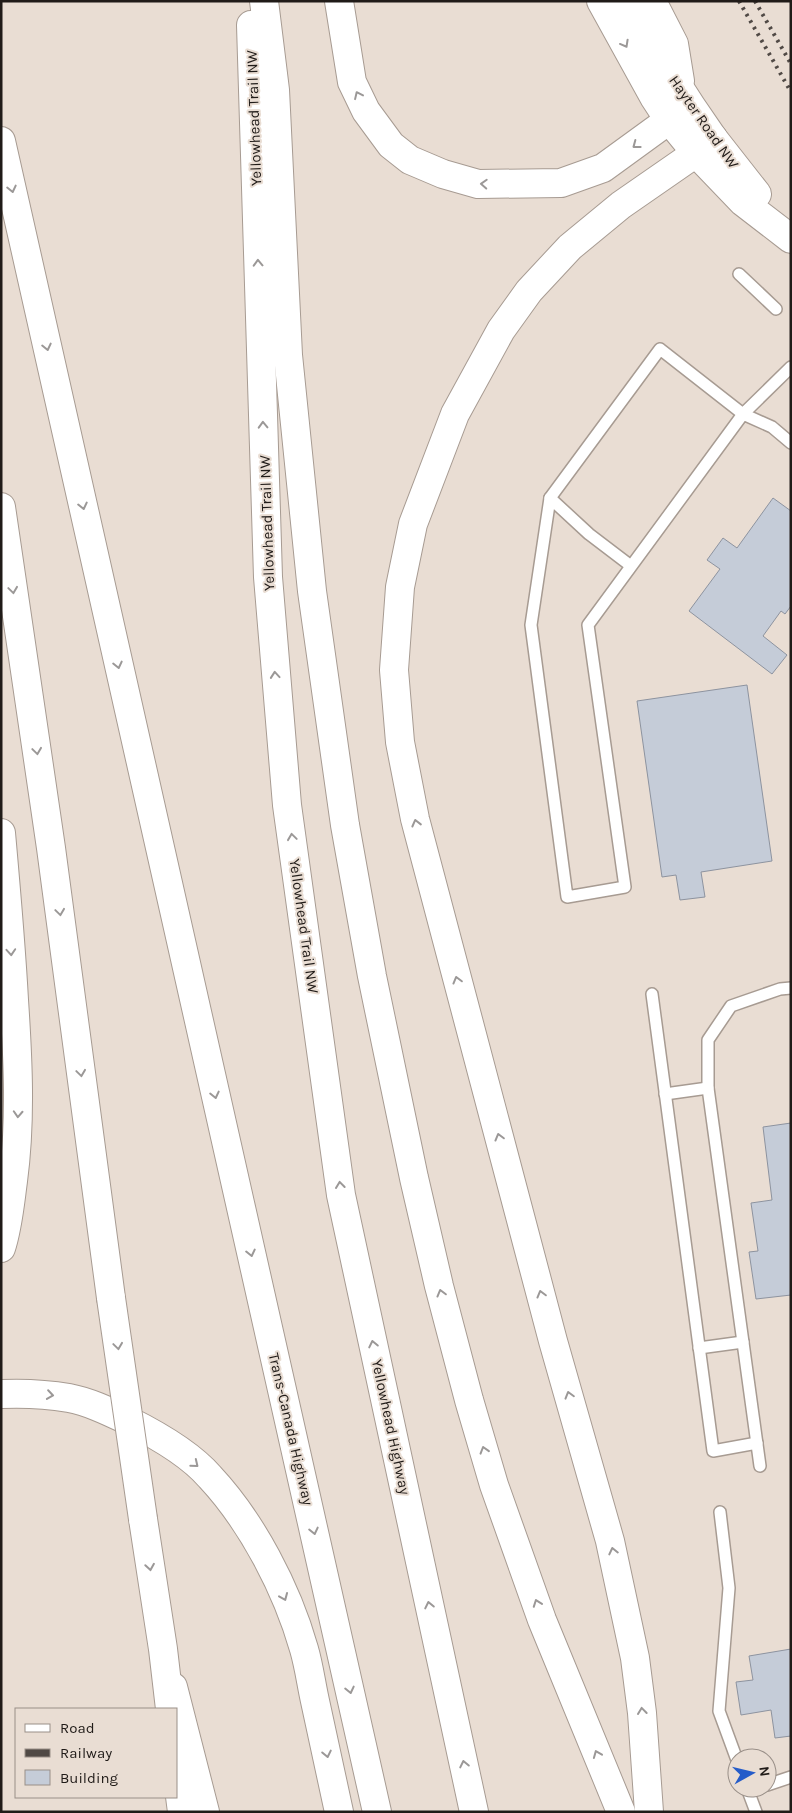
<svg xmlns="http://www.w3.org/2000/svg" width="792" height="1813" viewBox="0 0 792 1813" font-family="Karla,sans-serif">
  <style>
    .building { fill: #c5ccd8; stroke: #8d939f }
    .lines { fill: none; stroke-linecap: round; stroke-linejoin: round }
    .service-casing { stroke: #a79b92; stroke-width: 14 }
    .tertiary-casing { stroke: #a79b92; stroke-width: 30 }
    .secondary-casing { stroke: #a79b92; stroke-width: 30 }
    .motorway-casing { stroke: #a79b92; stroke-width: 30 }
    .service { stroke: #fff; stroke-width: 11 }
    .tertiary { stroke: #fff; stroke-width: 28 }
    .secondary { stroke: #fff; stroke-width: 28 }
    .motorway { stroke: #fff; stroke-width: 28 }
    .rail { stroke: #504945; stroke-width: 4; stroke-dasharray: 2.5 5; stroke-linecap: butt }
    .motorway-bridge-casing { stroke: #a79b92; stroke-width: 30; stroke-linecap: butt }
    .motorway-bridge { stroke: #fff; stroke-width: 28 }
    .oneway { stroke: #9b9897 }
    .labels { text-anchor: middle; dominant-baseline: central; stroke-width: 4; stroke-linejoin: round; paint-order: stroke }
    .street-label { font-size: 15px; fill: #201b18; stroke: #e9ddd3 }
  </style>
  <rect width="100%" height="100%" fill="#e9ddd3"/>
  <!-- building -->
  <g class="building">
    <path d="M773,498L791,511V606L785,614L781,611L763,636L787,655L772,674L689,611L720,569L707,560L723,538L737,548Z"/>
    <path d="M747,685L772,861L701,872L705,897L680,900L676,875L662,877L637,701Z"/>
    <path d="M791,1123V1295L756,1299L749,1252L758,1251L751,1203L772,1200L763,1127Z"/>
    <path d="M791,1649V1736L775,1738L771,1710L741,1715L736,1682L753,1680L749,1656Z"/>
  </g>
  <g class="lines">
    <defs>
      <g id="service">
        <path d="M739,274L776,309"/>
        <path d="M550,498L660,349L743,414L791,367"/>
        <path d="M631,566L589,534L550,498L531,625L567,897L625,887L588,625L743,414L772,427L791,443"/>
        <path d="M652,994L713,1451L757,1443"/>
        <path d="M665,1094L708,1088"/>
        <path d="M699,1348L743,1342"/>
        <path d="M760,1466L708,1088V1040L731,1006L780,989L791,988"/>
        <path d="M720,1512L729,1588L719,1711L737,1760"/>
        <path d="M767,1785L791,1777"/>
        <path d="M747,1788L756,1812"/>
      </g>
      <g id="tertiary">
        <path d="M713,138L757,194"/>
        <path d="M696,153L743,202L791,239"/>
      </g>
      <g id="secondary">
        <path d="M601,1L654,97L669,120L696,153"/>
        <path d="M628,1C654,49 682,94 713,138"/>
        <path d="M652,1L674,44L680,81"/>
      </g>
      <g id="motorway">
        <path d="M264,1L275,90L288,355L312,591L345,825L372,976L414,1178L439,1286L469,1400L494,1485L542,1620L621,1812"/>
        <path d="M339,1L352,82L366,111L391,145L410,160L443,174L478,184L561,183L603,168L669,120L691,108"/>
        <path d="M251,25L268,577L287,805L341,1195L474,1812"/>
        <path d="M1,141L377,1812"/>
        <path d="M1,507L51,848L111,1298"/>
        <path d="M1,833C6,889 11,944 14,1000C18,1060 21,1121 13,1181C10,1203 8,1227 1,1248"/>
        <path d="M1,1394C24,1393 46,1394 69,1398C90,1402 110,1412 129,1421C155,1434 191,1455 210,1477C252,1522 287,1589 304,1649C309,1666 311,1683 315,1701C323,1738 331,1775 339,1812"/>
        <path d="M143,1519L163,1649L170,1709"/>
        <path d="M173,1687L205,1812"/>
        <path d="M176,1765L182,1812"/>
        <path d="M649,1812L642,1713L635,1658L610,1541L553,1341L415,819L400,742L394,670L400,587L413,524L455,414L501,330L529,291L570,247L621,205L696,153L713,138"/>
      </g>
    </defs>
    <!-- service casing -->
    <use href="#service" class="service-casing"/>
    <!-- tertiary casing -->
    <use href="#tertiary" class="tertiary-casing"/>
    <!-- secondary casing -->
    <use href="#secondary" class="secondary-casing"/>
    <!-- motorway casing -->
    <use href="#motorway" class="motorway-casing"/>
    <!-- service -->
    <use href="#service" class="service"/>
    <!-- tertiary -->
    <use href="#tertiary" class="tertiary"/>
    <!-- secondary -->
    <use href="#secondary" class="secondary"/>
    <!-- motorway -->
    <use href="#motorway" class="motorway"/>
    <!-- rail -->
    <g class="rail">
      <path d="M739,1L791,92"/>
      <path d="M755,1L791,64"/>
    </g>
    <defs>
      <path id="motorway-bridge" d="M111,1298L143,1519"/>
    </defs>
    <!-- motorway-bridge casing -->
    <use href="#motorway-bridge" class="motorway-bridge-casing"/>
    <!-- motorway-bridge -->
    <use href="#motorway-bridge" class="motorway-bridge"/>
  </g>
  <!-- one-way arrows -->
  <defs><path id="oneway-chevron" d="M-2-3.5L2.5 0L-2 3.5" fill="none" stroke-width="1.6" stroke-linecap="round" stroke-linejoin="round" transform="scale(1.25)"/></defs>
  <g class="oneway">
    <use href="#oneway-chevron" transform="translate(625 44) rotate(61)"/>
    <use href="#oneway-chevron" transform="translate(358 95) rotate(-115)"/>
    <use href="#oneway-chevron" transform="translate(636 145) rotate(143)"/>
    <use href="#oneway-chevron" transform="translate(484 184) rotate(-177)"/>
    <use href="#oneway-chevron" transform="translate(12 189) rotate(77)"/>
    <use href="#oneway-chevron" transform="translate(258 263) rotate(-92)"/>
    <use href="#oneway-chevron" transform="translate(47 347) rotate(77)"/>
    <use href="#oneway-chevron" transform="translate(263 425) rotate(-92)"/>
    <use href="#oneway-chevron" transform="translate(83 506) rotate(77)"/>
    <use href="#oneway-chevron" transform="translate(13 590) rotate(82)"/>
    <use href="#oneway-chevron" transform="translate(118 665) rotate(77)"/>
    <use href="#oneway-chevron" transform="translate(275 675) rotate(-95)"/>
    <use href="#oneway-chevron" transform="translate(37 751) rotate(82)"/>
    <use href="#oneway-chevron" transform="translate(416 823) rotate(-104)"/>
    <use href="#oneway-chevron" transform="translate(292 837) rotate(-98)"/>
    <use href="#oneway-chevron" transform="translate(60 912) rotate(82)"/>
    <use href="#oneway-chevron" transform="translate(11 952) rotate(86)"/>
    <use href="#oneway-chevron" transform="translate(457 980) rotate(-105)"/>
    <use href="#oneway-chevron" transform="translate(81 1073) rotate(82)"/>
    <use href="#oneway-chevron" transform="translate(215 1095) rotate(77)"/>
    <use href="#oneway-chevron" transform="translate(18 1114) rotate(93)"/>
    <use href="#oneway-chevron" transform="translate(499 1137) rotate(-105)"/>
    <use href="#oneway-chevron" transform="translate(340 1185) rotate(-97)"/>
    <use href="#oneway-chevron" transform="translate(251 1253) rotate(77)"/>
    <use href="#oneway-chevron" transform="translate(441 1293) rotate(-105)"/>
    <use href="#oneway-chevron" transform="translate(541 1294) rotate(-105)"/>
    <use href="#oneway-chevron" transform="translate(373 1344) rotate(-102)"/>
    <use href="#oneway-chevron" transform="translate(118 1346) rotate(82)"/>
    <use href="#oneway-chevron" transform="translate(50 1395) rotate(8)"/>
    <use href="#oneway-chevron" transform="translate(569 1395) rotate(-106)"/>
    <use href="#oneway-chevron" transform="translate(484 1450) rotate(-107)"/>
    <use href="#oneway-chevron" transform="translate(195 1464) rotate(39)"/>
    <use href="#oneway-chevron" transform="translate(314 1531) rotate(77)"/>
    <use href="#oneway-chevron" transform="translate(613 1551) rotate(-103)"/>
    <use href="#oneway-chevron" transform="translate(150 1567) rotate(81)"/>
    <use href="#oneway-chevron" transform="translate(284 1597) rotate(67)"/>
    <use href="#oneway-chevron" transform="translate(537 1603) rotate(-110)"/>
    <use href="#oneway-chevron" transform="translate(429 1605) rotate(-102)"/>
    <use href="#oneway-chevron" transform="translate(350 1690) rotate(77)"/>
    <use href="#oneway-chevron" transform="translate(642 1711) rotate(-97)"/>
    <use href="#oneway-chevron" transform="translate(327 1754) rotate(78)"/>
    <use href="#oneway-chevron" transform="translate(597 1754) rotate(-112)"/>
    <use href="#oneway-chevron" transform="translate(464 1764) rotate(-102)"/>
  </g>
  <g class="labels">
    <!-- street labels -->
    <g class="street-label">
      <text transform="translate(254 118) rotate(-92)">Yellowhead Trail NW</text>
      <text transform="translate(704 122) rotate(55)">Hayter Road NW</text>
      <text transform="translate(267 523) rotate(-92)">Yellowhead Trail NW</text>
      <text transform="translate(304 926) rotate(82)">Yellowhead Trail NW</text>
      <text transform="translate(391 1427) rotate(78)">Yellowhead Highway</text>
      <text transform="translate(291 1429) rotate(77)">Trans-Canada Highway</text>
    </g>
  </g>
  <!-- border -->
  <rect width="792" height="1813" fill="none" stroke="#201b18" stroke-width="5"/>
  <!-- legend -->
  <rect x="15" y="1708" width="162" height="90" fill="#e9ddd3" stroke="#998f88"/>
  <rect x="25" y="1724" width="25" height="8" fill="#ffffff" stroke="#998f88"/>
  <text x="60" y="1733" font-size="15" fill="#201b18">Road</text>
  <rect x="25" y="1749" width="25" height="8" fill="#504945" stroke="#998f88"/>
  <text x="60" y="1758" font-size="15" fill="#201b18">Railway</text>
  <rect x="25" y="1770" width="25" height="15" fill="#c5ccd8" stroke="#998f88"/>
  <text x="60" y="1783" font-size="15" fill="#201b18">Building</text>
  <!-- north arrow -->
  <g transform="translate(752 1773) rotate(82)"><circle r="24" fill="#e9ddd3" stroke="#998f88"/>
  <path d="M0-4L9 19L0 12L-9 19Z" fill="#255cc9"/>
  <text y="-8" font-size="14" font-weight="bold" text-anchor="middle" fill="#201b18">N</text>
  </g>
</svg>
